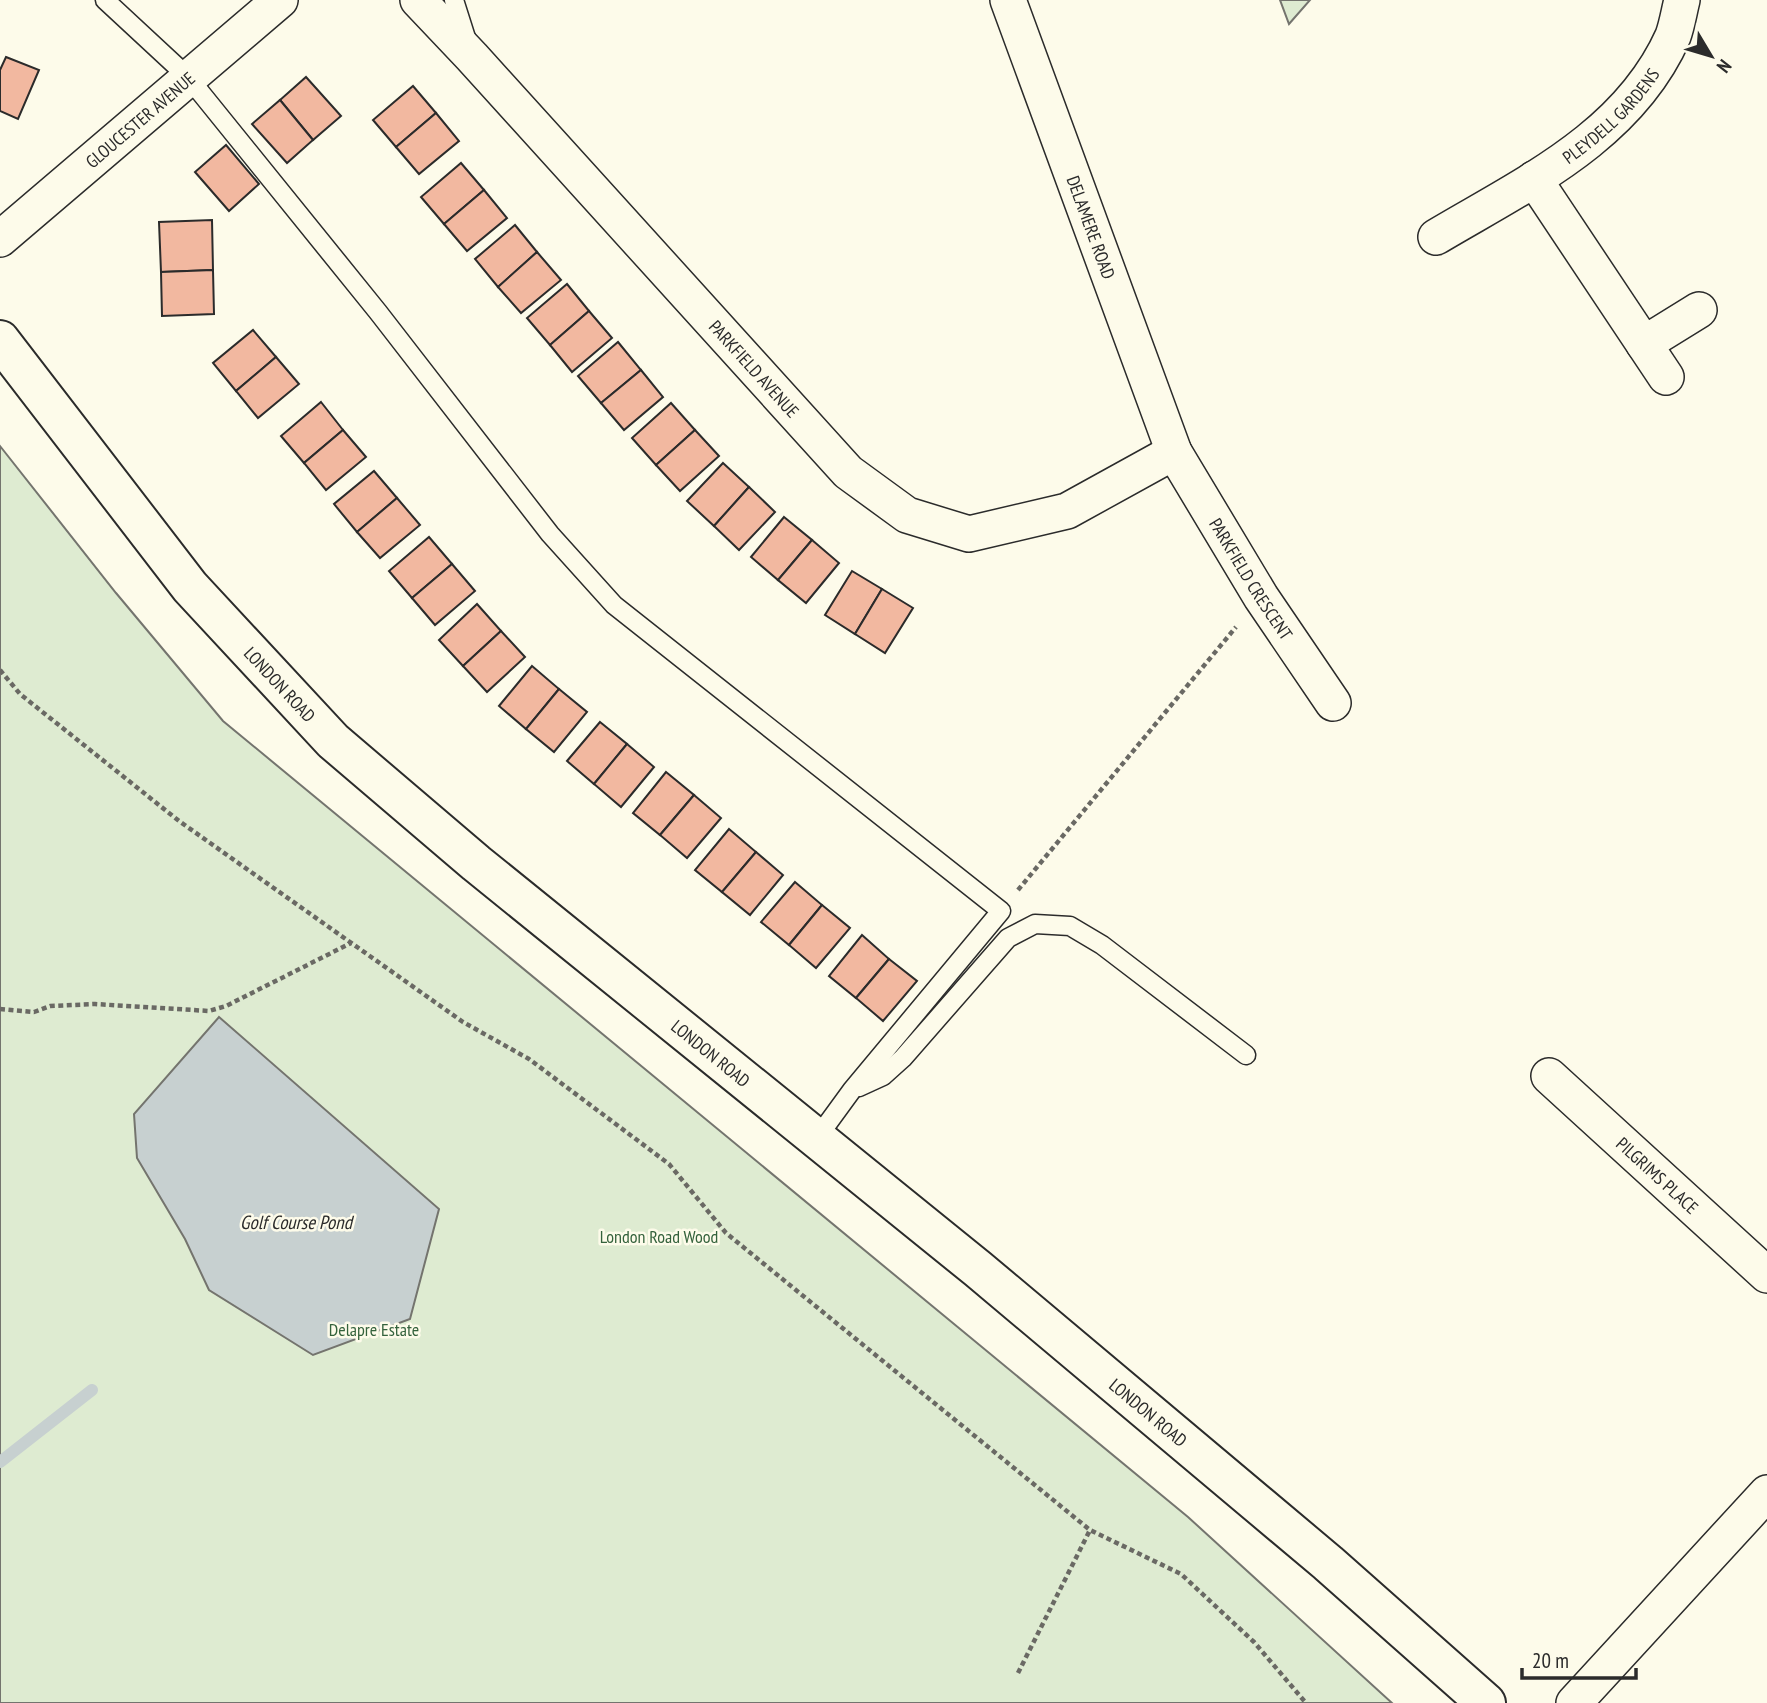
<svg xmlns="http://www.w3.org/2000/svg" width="1767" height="1703" viewBox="0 0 1767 1703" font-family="'PT Sans Narrow',sans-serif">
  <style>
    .green { fill: #deebd1; stroke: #74746e; stroke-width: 2 }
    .water { fill: #c7d0d0; stroke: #74746e; stroke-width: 2 }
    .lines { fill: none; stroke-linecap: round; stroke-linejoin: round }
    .stream { stroke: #c7d0d0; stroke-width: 12 }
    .building { fill: #f2b8a0; stroke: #2b2b2b; stroke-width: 2 }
    .lane-casing { stroke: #2b2b2b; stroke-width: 21 }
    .street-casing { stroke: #2b2b2b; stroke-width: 38 }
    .highway-casing { stroke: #2b2b2b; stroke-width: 42 }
    .path { stroke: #6a6964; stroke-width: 4.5; stroke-dasharray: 5 3.5; stroke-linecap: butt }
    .lane { stroke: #fdfbea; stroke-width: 18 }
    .street { stroke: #fdfbea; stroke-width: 35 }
    .highway { stroke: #fdfbea; stroke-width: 38 }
    .labels { text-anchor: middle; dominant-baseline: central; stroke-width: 5; stroke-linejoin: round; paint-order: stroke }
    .street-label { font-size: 18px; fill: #2b2b2b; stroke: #fdfbea }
    .park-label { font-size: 18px; fill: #34623c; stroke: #fdfbea }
    .water-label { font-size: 19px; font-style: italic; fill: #2b2b2b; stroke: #fdfbea }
  </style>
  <rect width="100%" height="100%" fill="#fdfbea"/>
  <!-- green -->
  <g class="green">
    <path d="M1280,0H1310L1289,24Z"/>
    <path d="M0,446L116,593L223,721L1188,1517L1392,1703H0Z"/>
  </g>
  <!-- water -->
  <path class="water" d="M219,1017L439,1209L410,1319L313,1355L209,1290L185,1239L137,1158L134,1114Z"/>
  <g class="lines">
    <!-- stream -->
    <path class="stream" d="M0,1462L92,1390"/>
  </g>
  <!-- building -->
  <g class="building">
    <path d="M6,57L39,70L18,119L0,111V70Z"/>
    <path d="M306,77L341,116L313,140L280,100Z"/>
    <path d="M413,86L436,113L396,147L373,120Z"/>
    <path d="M280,100L313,140L287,163L252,124Z"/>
    <path d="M436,113L459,141L419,174L396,147Z"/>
    <path d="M226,145L259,184L229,211L195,172Z"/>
    <path d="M461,163L484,190L444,224L421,197Z"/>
    <path d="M484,190L507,218L467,251L444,224Z"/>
    <path d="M212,220L213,270L161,272L159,222Z"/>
    <path d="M515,225L537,252L498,287L475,259Z"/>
    <path d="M537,252L561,280L521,313L498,287Z"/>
    <path d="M213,270L214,314L162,316L161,272Z"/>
    <path d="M567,284L589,311L550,345L527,318Z"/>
    <path d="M589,311L612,338L572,372L550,345Z"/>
    <path d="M253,330L276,357L236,391L213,363Z"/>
    <path d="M618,342L641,370L601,403L578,376Z"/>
    <path d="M276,357L299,384L258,418L236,391Z"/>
    <path d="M641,370L663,397L624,430L601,403Z"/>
    <path d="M321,402L343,430L304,463L281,436Z"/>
    <path d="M671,403L695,430L656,465L632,438Z"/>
    <path d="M343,430L366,457L326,490L304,463Z"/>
    <path d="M695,430L719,456L680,491L656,465Z"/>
    <path d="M723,463L749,487L714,526L687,501Z"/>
    <path d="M374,471L397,498L357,532L334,504Z"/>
    <path d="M749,487L775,512L739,550L714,526Z"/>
    <path d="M397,498L420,525L380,558L357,532Z"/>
    <path d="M784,517L812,540L778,580L751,557Z"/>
    <path d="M429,537L452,564L412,598L389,571Z"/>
    <path d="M812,540L839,563L806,603L778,580Z"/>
    <path d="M452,564L475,591L435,625L412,598Z"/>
    <path d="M852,571L882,589L855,634L825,615Z"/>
    <path d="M882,589L913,608L885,653L855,634Z"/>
    <path d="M477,604L501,631L463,666L439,640Z"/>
    <path d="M501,631L525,657L487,692L463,666Z"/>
    <path d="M532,666L559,689L526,729L499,706Z"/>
    <path d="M559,689L587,712L554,752L526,729Z"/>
    <path d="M600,722L627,744L594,784L567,761Z"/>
    <path d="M627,744L654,767L621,807L594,784Z"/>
    <path d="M666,772L694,795L660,835L633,813Z"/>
    <path d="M694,795L721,818L687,858L660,835Z"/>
    <path d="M729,829L756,852L722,892L695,870Z"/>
    <path d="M756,852L783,875L750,915L722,892Z"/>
    <path d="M795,882L822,905L789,945L761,922Z"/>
    <path d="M822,905L850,928L816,968L789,945Z"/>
    <path d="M862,935L889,959L856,998L829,976Z"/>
    <path d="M889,959L917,981L883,1021L856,998Z"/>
  </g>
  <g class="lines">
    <defs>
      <g id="lane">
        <path d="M105,0L188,77L378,312L550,534L614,605L1001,911L852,1090L817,1138"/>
        <path d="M454,0L467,41"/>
        <path d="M859,1087L883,1076L903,1058L1008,938L1035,924L1070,926L1102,945L1246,1055"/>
      </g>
      <g id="street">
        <path id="s1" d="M418,0L472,57L848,472L907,515L969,534L1067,511L1174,452"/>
        <path id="s2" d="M1008,0L1174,452L1261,597L1333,703"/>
        <path d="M1534,179L1666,377"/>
        <path id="s3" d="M1436,237C1525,184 1628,137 1673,36C1677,25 1679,12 1682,0"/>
        <path id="s4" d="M0,239L280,0"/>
        <path d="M1644,344L1699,310"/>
        <path id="s5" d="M1549,1076L1767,1275"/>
        <path d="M1574,1703L1767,1493"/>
      </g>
      <g id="highway">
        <path id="s6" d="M0,340L190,587L333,741L476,863L978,1269L1328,1563L1486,1703"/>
      </g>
    </defs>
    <!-- lane casing -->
    <use href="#lane" class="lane-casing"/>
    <!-- street casing -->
    <use href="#street" class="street-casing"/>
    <!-- highway casing -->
    <use href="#highway" class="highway-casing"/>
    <!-- path -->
    <g class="path">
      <path d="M0,670L20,694L179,821L463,1022L529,1059L669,1164L726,1233L1090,1530L1181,1574L1254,1642L1306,1703"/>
      <path d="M1018,890L1236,627"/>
      <path d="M0,1009L34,1012L50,1006L95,1004L209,1011L226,1006L351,943"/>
      <path d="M1018,1673L1090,1530"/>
    </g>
    <!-- lane -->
    <use href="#lane" class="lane"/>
    <!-- street -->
    <use href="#street" class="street"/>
    <!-- highway -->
    <use href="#highway" class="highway"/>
  </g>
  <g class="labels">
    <!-- street labels -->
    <g class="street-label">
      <text stroke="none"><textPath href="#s3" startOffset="214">PLEYDELL GARDENS</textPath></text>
      <text stroke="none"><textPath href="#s4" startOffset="184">GLOUCESTER AVENUE</textPath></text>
      <text stroke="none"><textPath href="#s2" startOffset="242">DELAMERE ROAD</textPath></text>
      <text stroke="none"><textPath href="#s1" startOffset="499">PARKFIELD AVENUE</textPath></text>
      <text stroke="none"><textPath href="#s2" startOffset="630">PARKFIELD CRESCENT</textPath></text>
      <text stroke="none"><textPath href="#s6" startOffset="444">LONDON ROAD</textPath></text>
      <text stroke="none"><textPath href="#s6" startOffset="1012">LONDON ROAD</textPath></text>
      <text stroke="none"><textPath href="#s5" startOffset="147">PILGRIMS PLACE</textPath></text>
      <text stroke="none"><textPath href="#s6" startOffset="1578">LONDON ROAD</textPath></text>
    </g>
    <!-- park labels -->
    <g class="park-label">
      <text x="659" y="1236">London Road Wood</text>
      <text x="374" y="1329">Delapre Estate</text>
    </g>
    <!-- water labels -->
    <g class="water-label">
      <text x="296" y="1222">Golf Course Pond</text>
    </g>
  </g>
  <!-- north arrow -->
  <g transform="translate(1711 56) rotate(128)" stroke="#fdfbea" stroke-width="5" paint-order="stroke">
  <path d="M0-5L12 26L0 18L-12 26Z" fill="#2b2b2b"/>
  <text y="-10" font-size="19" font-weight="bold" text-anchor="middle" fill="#2b2b2b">N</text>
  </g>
  <!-- scale -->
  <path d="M1522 1668v10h114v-10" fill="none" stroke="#2b2b2b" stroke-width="3.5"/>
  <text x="1532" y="1668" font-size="21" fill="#2b2b2b" stroke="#fdfbea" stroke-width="5" paint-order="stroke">20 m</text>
</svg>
